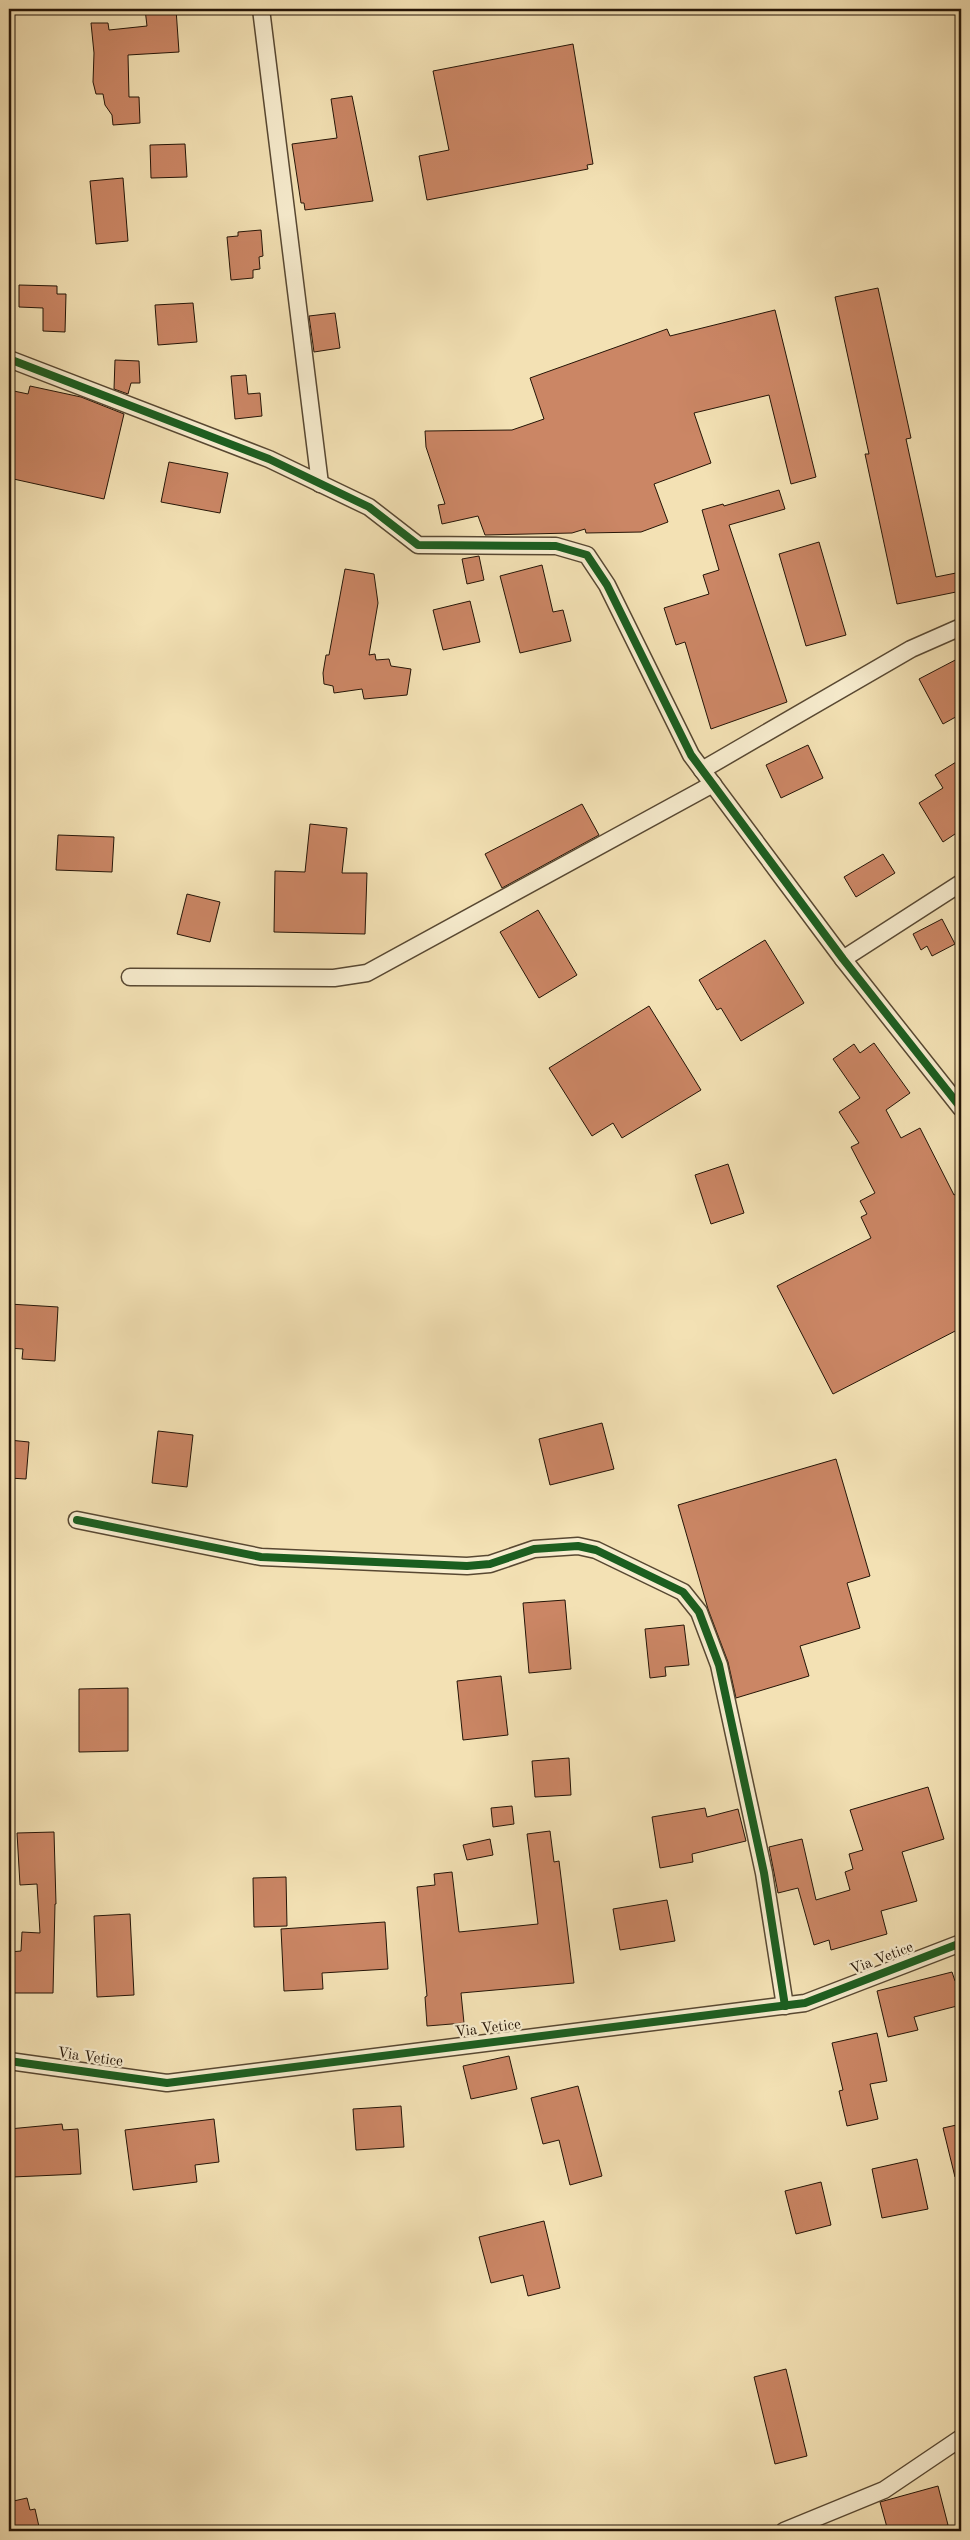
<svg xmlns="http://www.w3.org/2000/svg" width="970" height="2540" viewBox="0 0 970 2540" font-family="'Old Standard TT',serif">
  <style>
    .building { fill: #cb8665; stroke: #251507 }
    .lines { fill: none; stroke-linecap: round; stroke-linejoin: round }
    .street-casing { stroke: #584832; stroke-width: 19 }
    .street { stroke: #f7ecce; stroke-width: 16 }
    .cycleway-casing { stroke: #f7ecce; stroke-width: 11 }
    .cycleway { stroke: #1b5e20; stroke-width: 8 }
    .labels { text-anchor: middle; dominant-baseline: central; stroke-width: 4.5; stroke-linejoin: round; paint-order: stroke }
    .street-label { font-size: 15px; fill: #251507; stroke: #f7ecce }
  </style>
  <rect width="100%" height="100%" fill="#f3e1b4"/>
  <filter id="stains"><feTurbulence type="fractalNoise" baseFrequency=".004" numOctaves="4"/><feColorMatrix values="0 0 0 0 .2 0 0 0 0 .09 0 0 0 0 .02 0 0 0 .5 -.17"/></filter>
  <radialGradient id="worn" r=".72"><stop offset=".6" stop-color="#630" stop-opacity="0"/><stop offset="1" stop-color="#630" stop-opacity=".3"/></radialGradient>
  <!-- building -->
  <g class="building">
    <path d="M145,9H176L179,52L128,55L129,97H139L140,123L113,125L112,115L105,105L103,94H96L93,82L94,53L91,23H108L109,30L147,26Z"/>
    <path d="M573,44L593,164L587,165L588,169L427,200L419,156L449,150L433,71Z"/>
    <path d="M352,96L373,201L305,210L304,203H301L292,144L337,138L331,99Z"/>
    <path d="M185,144L187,177L151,178L150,145Z"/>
    <path d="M123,178L128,241L96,244L90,181Z"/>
    <path d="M261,230L263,256L259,257L260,269L253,270V278L231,280L227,237L238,236V232Z"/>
    <path d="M19,285L57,286V294H66L65,332L43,331V308L19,307Z"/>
    <path d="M878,288L911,438L906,439L936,577L961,572V591L897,604L865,454H869L835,297Z"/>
    <path d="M193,303L197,342L158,345L155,305Z"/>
    <path d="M775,310L816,477L791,484L769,395L694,413L711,463L654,484L668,522L641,532L586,533L585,529L572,533L485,535L478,516L442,524L438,505L445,504L426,447L425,431L512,430L544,419L530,378L667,329L670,336Z"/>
    <path d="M335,313L340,348L314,352L309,316Z"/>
    <path d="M115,360L139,361L140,383H131L128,394L114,389Z"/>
    <path d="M246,375L248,394L260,393L262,416L235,419L231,376Z"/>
    <path d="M30,386L81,397L124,414L104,499L9,478V390L28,394Z"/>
    <path d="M169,462L228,473L220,513L161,502Z"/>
    <path d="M779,490L785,509L729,525L787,702L711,729L685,642L676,645L664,608L709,594L703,575L719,570L702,510L723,504L724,506Z"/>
    <path d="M819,542L846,635L806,646L779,554Z"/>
    <path d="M479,556L484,580L467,584L462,559Z"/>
    <path d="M542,565L553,612L563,610L571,641L520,653L500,576Z"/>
    <path d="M345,569L374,574L378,603L369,655L375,654L376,660L389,659L391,666L411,669L407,695L364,699L362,689L334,693L333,686L324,684L323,673L326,655H329Z"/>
    <path d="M470,601L480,642L443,650L433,610Z"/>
    <path d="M961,657V714L943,724L919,679Z"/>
    <path d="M808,745L823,778L781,798L766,765Z"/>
    <path d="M961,759V830L943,842L919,803L943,788L935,775Z"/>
    <path d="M582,804L599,835L502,888L485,854Z"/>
    <path d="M310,824L347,828L342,873H367L365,934L274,932L275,871L305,872Z"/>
    <path d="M58,835L114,837L112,872L56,870Z"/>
    <path d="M883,854L895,873L856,897L844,877Z"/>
    <path d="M187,894L220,902L210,942L177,934Z"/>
    <path d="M538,910L577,975L539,998L500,932Z"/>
    <path d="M942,919L955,944L932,956L927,946L921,950L913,934Z"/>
    <path d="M765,940L804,1003L741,1041L721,1008L717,1010L699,980Z"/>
    <path d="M649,1006L701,1090L622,1138L613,1123L592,1136L549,1068Z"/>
    <path d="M874,1043L910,1093L886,1110L901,1138L920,1128L954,1195L956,1194L961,1203V1328L833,1394L777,1286L871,1238L861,1217L867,1214L860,1201L875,1193L851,1147L859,1143L839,1112L860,1098L833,1059L854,1044L860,1053Z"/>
    <path d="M728,1164L744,1213L711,1224L695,1175Z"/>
    <path d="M9,1304L58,1307L55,1361L22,1359L23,1349L9,1348Z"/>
    <path d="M602,1423L614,1469L550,1485L539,1439Z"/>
    <path d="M158,1431L193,1435L187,1487L152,1483Z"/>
    <path d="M9,1440L29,1442L26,1479L9,1478Z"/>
    <path d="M836,1459L870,1576L847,1583L860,1628L800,1646L809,1676L736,1698L728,1662L708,1609L678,1505Z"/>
    <path d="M565,1600L571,1669L529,1673L523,1603Z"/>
    <path d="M684,1625L689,1665L665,1667L666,1676L650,1678L645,1629Z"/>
    <path d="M501,1676L508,1735L463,1740L457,1681Z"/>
    <path d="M128,1688V1751L79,1752V1689Z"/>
    <path d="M569,1758L571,1795L535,1797L532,1761Z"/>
    <path d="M928,1787L944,1839L902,1852L917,1901L881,1911L887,1934L831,1950L829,1940L814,1945L798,1888L778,1893L769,1847L802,1839L816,1900L850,1890L845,1872L853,1869L849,1854L863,1850L850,1810Z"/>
    <path d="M512,1806L514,1824L493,1827L491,1808Z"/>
    <path d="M705,1808L707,1817L738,1809L746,1841L692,1854L693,1862L660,1868L652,1817Z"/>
    <path d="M550,1831L554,1862L559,1861L574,1983L461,1993L464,2023L427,2026L425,1997L427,1996L417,1887L435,1885L434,1874L452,1872L459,1932L538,1924L527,1834Z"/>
    <path d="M54,1832L56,1904H55L53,1993H9V1952L21,1951L22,1932L40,1933L37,1884L20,1885L17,1833Z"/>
    <path d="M490,1839L493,1855L467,1860L463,1845Z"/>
    <path d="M286,1877L287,1926L254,1927L253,1878Z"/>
    <path d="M667,1900L675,1941L620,1950L613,1909Z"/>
    <path d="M130,1914L134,1995L97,1997L94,1916Z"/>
    <path d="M385,1922L388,1969L322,1973L323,1989L284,1991L281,1929Z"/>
    <path d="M952,1972L955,1981L961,1980V2005L914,2017L918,2030L888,2037L877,1991Z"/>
    <path d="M877,2033L887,2081L870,2084L878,2119L847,2126L839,2091L843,2090L832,2043Z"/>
    <path d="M509,2056L517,2089L471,2099L463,2066Z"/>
    <path d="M578,2086L602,2176L570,2185L559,2140L543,2144L531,2098Z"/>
    <path d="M401,2106L404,2147L356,2150L353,2109Z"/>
    <path d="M214,2119L219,2162L195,2165L197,2182L133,2190L125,2130Z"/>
    <path d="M62,2124L63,2130L78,2129L81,2174L12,2177L9,2129Z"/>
    <path d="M961,2124V2176L955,2177L943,2128Z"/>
    <path d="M917,2159L928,2209L882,2218L872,2169Z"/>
    <path d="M821,2182L831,2225L796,2234L785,2191Z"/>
    <path d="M544,2221L560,2288L528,2296L523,2275L491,2283L479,2237Z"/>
    <path d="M786,2369L807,2456L775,2464L754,2377Z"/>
    <path d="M938,2486L948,2525L925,2531H888L880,2502Z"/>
    <path d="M27,2498L30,2510L35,2509L40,2531H9V2502Z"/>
  </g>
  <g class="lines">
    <defs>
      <g id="street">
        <path d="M261,9L320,484"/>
        <path d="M9,359L269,459L369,507L418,545L556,546L587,555L607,585L691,755L843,959L961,1108"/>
        <path d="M702,770L911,649L961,627"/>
        <path d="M843,959L961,883"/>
        <path d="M130,977L334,978L367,973L713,784"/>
        <path d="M77,1520L261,1557L467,1566L490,1564L534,1549L578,1546L596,1550L683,1592L699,1612L719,1665L764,1873L785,2006"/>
        <path d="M9,2061L167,2083L805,2003L961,1943"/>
        <path d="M784,2531L884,2490L961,2438"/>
      </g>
    </defs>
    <!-- street casing -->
    <use href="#street" class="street-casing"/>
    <!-- street -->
    <use href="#street" class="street"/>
    <defs>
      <g id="cycleway">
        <path d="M9,359L269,459L369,507L418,545L556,546L587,555L607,585L691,755L843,959L961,1108"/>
        <path d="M77,1520L261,1557L467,1566L490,1564L534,1549L578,1546L596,1550L683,1592L699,1612L719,1665L764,1873L785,2006"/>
        <path d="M9,2061L167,2083L805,2003L961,1943"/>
      </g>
    </defs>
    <!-- cycleway casing -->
    <use href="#cycleway" class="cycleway-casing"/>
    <!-- cycleway -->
    <use href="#cycleway" class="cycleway"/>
  </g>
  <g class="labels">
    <!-- street labels -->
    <g class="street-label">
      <text transform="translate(882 1959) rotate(-21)">Via Vetice</text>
      <text transform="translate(488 2029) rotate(-7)">Via Vetice</text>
      <text transform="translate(90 2058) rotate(8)">Via Vetice</text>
    </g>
  </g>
  <!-- margin -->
  <rect width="970" height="2540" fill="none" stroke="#f3e1b4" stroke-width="30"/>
  <rect x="10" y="10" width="950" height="2520" fill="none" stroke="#251507" stroke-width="2.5"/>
  <rect x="15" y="15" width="940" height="2510" fill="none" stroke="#251507"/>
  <rect width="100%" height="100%" filter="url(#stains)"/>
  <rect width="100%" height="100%" fill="url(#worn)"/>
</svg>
